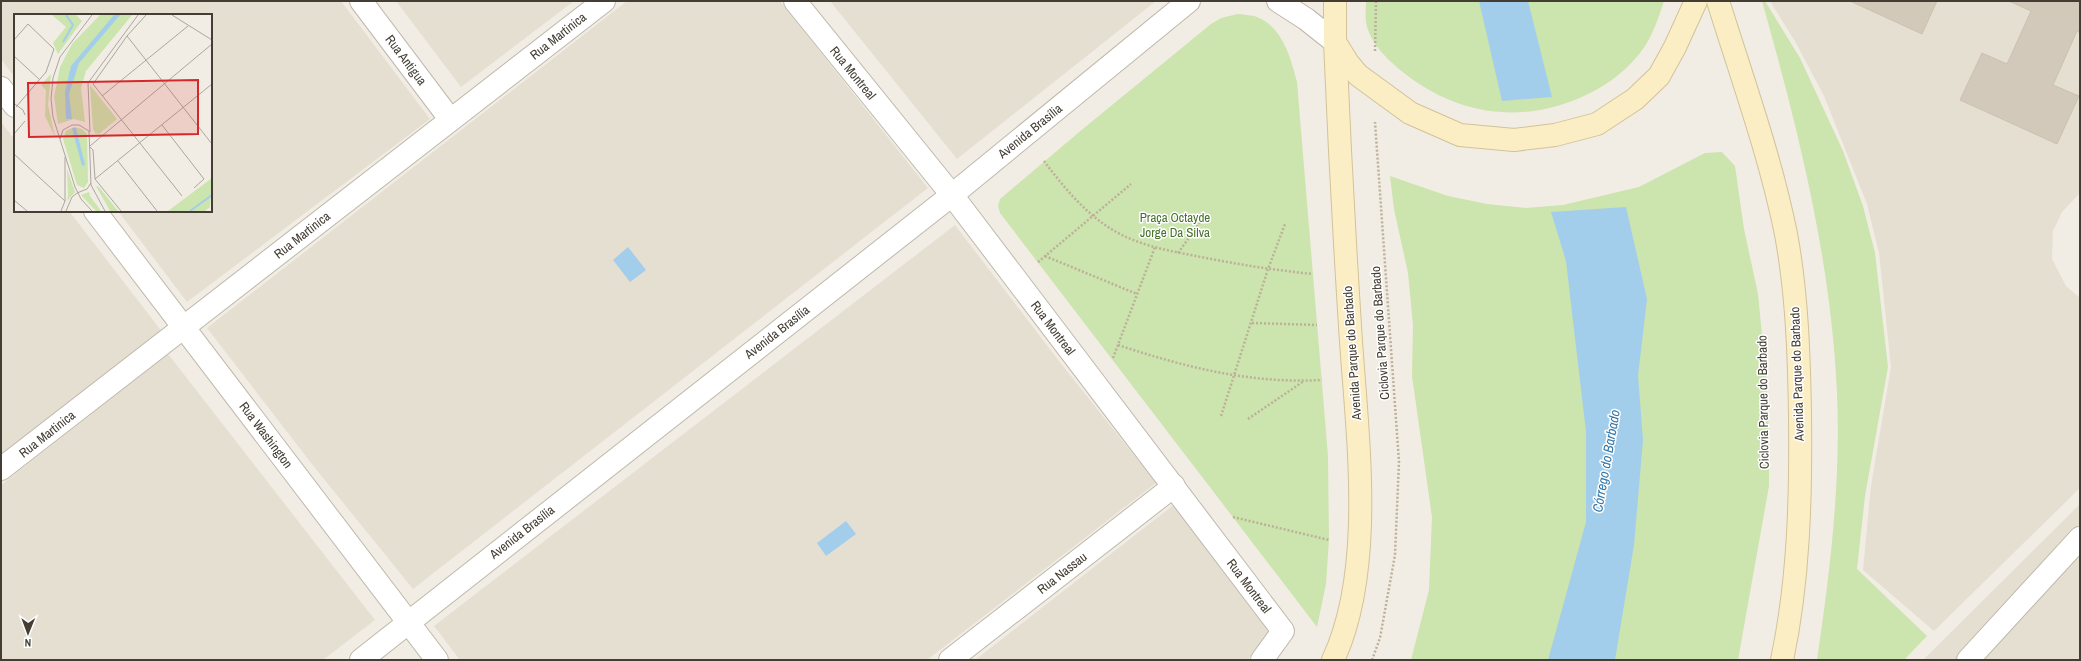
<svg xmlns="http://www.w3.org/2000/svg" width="2081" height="661" viewBox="0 0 2081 661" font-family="'Archivo Narrow',sans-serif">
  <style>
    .residential { fill: #e5dfd2 }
    .green { fill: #cce4ae }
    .water { fill: #a2ceec }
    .building { fill: #d2c9ba; stroke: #ccc1ae }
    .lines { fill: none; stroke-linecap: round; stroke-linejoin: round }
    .minor-casing { stroke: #bfb8aa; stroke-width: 24 }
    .tertiary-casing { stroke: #bfb8aa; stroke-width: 24 }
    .secondary-casing { stroke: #d2c298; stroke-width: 24 }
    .path { stroke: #bdb099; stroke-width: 2.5; stroke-dasharray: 2 2; stroke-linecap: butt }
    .minor { stroke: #fff; stroke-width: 22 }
    .tertiary { stroke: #fff; stroke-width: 22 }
    .secondary { stroke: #fceec4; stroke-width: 22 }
    .labels { text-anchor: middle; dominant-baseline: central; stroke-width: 3; stroke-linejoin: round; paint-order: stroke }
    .street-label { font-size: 13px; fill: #433d34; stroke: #fff }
    .park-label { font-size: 13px; fill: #45712b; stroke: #fff }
    .water-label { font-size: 14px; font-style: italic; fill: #3477a9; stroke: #fff }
    .inset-river { fill: none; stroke: #a2ceec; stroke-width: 2 }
    .inset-road { fill: none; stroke: #aba79e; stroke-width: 1 }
    .view { fill: #d62828; fill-opacity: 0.15; stroke: #d62828; stroke-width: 2 }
    .inset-edge { fill: none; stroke: #433d34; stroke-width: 2 }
  </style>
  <rect width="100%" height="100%" fill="#f1ede4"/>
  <!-- residential -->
  <g class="residential">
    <path d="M1,1H341L430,119L187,302L118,211H211V15H15V78L1,59Z"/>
    <path d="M396,1H574L461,87Z"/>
    <path d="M627,1H780L928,188L413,589L315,468L207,328Z"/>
    <path d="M830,1H1156L957,159Z"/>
    <path d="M1770,1H2080V193L2062,212L2053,231L2052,259L2066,286L2080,298V488L1934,631L1863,570L1871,486L1891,367L1879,253L1867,204L1824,96L1796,43Z"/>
    <path d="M1,122L15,140V211H69L163,333L1,456Z"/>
    <path d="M955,225L1059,361L1156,483L927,660H460L434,626Z"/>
    <path d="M168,354L375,620L323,660H1V485Z"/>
    <path d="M1176,503L1270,629L1248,660H975Z"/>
    <path d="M2080,504V660H1923Z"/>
  </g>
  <!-- green -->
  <g class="green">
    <path d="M1366,1H1664C1659,16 1654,32 1645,46C1631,67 1611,83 1588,94C1528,124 1462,117 1408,76C1391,63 1370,45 1366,22C1365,16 1366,8 1366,1Z"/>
    <path d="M1762,1H1765L1800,58L1843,151L1863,206L1875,253L1888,367L1865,496L1857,569L1927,636L1904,660H1817C1830,572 1841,482 1837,393C1831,259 1798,129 1762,1Z"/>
    <path d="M1238,14C1244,15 1252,15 1257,17C1283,27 1291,59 1297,82L1328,456L1329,540L1326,584L1317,627L1000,213L998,206L1000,199L1084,128L1211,24L1221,18Z"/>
    <path d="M1722,152L1735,166L1744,229L1758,294L1766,376L1769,434V486L1738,660H1411L1429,590L1432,517L1412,376L1413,325L1408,273L1394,209L1390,176L1448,196L1487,204L1526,208L1563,205L1639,187L1705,153Z"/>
  </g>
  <!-- water -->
  <g class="water">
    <path d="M1479,1H1528L1552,97L1502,101Z"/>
    <path d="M1626,207L1647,299L1638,376L1643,440L1634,545L1616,654L1615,660H1548L1586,522V432L1566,261L1551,212Z"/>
    <path d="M628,247L646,270L630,282L613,260Z"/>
    <path d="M846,521L856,534L826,556L817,543Z"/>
  </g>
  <!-- building -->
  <g class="building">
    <path d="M1850,1H1937L1922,34Z"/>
    <path d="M2009,1H2080V33L2077,31L2053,85L2079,96L2057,144L1960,100L1982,53L2007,64L2031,11Z"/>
  </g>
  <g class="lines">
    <defs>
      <g id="minor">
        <path d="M361,1L450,119"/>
        <path d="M795,1L952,195L1283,631L1262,660"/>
        <path d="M1,88L15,106"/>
        <path d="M95,211L437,660"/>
        <path d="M1,469L604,1"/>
        <path d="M950,660L1174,486"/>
        <path d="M1968,660L2080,538"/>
      </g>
      <g id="tertiary">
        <path d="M1278,1L1306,19L1335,42"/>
        <path d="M361,660L952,195L1189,1"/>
      </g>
      <g id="secondary">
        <path d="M1335,1V42L1348,63L1358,75L1410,113L1460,135L1514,140L1555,135L1597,124L1635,99L1659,76L1675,47L1696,1"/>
        <path d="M1718,1C1742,78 1770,155 1786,234C1797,294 1799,354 1800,415C1801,497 1799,580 1782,660"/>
        <path d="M1333,660C1377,566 1356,428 1350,326C1344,232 1339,137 1335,42"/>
      </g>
    </defs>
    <!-- minor casing -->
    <use href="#minor" class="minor-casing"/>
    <!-- tertiary casing -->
    <use href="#tertiary" class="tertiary-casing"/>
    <!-- secondary casing -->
    <use href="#secondary" class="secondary-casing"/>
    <!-- path -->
    <g class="path">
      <path d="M1375,51L1376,1"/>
      <path d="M1044,161C1065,189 1089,218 1120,234C1143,246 1170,251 1196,256C1235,264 1273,270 1313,274"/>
      <path d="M1178,253L1206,214"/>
      <path d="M1045,256L1137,294"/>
      <path d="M1038,262L1131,184"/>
      <path d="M1252,323L1317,325"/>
      <path d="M1118,345C1185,367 1250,384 1322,380"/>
      <path d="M1113,358L1155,247"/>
      <path d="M1221,416L1268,269L1285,224"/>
      <path d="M1248,419L1304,381"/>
      <path d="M1233,517L1329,540"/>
      <path d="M1372,660L1380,638L1395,555L1399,462L1375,122"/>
    </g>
    <!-- minor -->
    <use href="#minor" class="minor"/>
    <!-- tertiary -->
    <use href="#tertiary" class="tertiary"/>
    <!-- secondary -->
    <use href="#secondary" class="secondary"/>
  </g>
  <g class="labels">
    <!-- street labels -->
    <g class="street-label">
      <text transform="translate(558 36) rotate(-38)">Rua Martinica</text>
      <text transform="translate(406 60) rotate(53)">Rua Antigua</text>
      <text transform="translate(853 73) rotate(51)">Rua Montreal</text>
      <text transform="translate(1030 131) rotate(-39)">Avenida Brasília</text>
      <text transform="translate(302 235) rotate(-38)">Rua Martinica</text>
      <text transform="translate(1053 328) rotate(53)">Rua Montreal</text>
      <text transform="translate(777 332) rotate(-38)">Avenida Brasília</text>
      <text transform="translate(1380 333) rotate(-94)">Ciclovia Parque do Barbado</text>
      <text transform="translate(1352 353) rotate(-94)">Avenida Parque do Barbado</text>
      <text transform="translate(1797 374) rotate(-92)">Avenida Parque do Barbado</text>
      <text transform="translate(1763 402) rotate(-91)">Ciclovia Parque do Barbado</text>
      <text transform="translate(47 434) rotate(-38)">Rua Martinica</text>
      <text transform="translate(266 435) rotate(53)">Rua Washington</text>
      <text transform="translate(522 532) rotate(-38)">Avenida Brasília</text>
      <text transform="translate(1062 573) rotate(-38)">Rua Nassau</text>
      <text transform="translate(1249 586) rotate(53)">Rua Montreal</text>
    </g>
    <!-- park labels -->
    <g class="park-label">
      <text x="1175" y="217">Praça Octayde<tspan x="1175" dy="15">Jorge Da Silva</tspan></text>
    </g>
    <!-- water labels -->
    <g class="water-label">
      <text transform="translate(1606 461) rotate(-80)">Córrego do Barbado</text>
    </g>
  </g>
  <!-- overview -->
  <g transform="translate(14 14)">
    <rect width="198" height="198" fill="#f1ede4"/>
    <path d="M38,1H62L68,7L44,40L39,29L52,13ZM86,1H118L72,57L67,74L71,108L60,105L44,110L40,83L46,53L58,30ZM37,60L34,91L41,123L31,102L32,76L27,71ZM76,71L103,105L85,120L81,119L79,115ZM60,113L68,115L73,120L74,168L70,174L63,171L49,125L52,117ZM53,155L61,178L53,187L54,181ZM198,164L196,193L191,197H154ZM82,172L85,173L104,197H96ZM75,178L76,182L87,197H82L67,181Z" fill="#cce4ae"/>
    <path d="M100,1H106L65,49L55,80L58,105H52L51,78L57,52ZM58,114H62L71,151L68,152Z" fill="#a2ceec"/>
    <path class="inset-river" d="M49,28L59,11L52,1M176,197L198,181"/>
    <path class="inset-road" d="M132,1L113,22L79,70L168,182M158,1L198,26M113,22L198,130M0,26L14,10L40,35L32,58L2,93M0,42L26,66M88,82L174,12M1,90L9,96L11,101M148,111L190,165L180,174M76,118L74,69L124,1M0,120L11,107M46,125L49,116L58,111H65L75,117L77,171L91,197M76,132L198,30M76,133L79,136L81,165L107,197M0,140L51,187M104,147L143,197M81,165L198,70M63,179L73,175L77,169M0,186L13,197M47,197L51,187V143M52,197L58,183L63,179M78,197L67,185L61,173L39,103L37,85L39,64L46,43L78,1"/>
    <path class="view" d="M184,66V120L15,123L14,69Z"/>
    <rect width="198" height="198" class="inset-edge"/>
  </g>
  <!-- border -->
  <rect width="2081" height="661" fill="none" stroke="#433d34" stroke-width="4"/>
  <!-- north arrow -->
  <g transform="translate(28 633) rotate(181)" stroke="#ffffff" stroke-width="3" paint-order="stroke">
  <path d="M0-3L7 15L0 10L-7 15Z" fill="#433d34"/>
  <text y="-6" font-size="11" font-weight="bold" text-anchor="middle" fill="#433d34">N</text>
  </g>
</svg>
